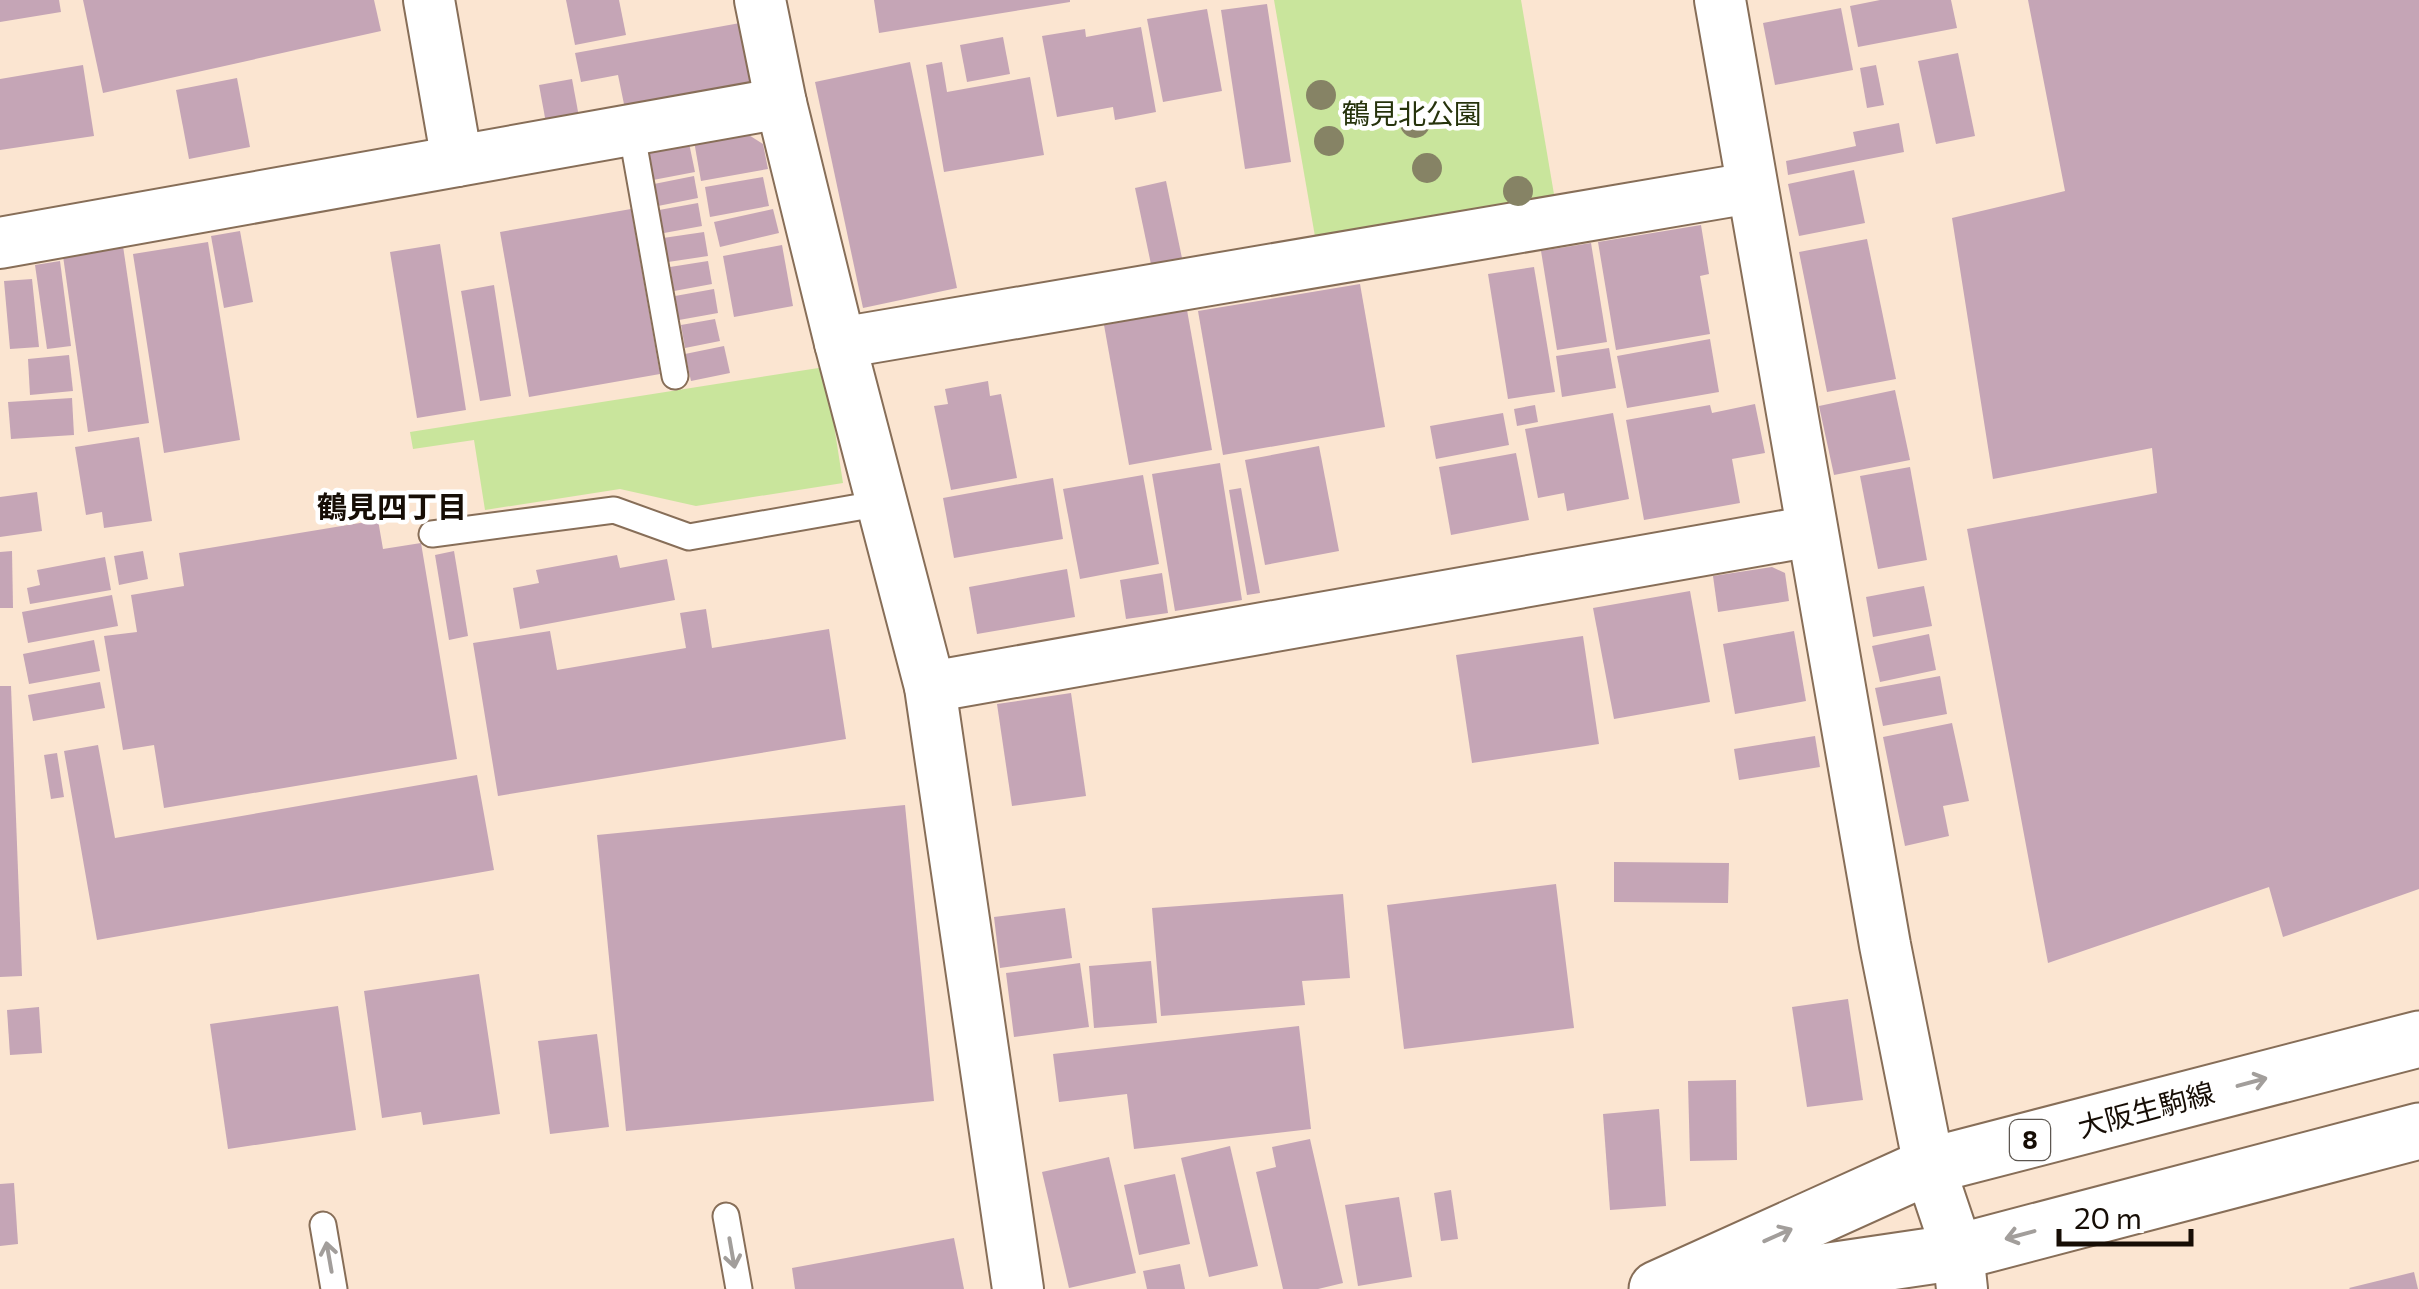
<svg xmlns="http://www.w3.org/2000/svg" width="2419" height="1289" viewBox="0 0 2419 1289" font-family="Commissioner,'Noto Sans JP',sans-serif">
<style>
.green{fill:#c9e59c}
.building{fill:#c5a5b6}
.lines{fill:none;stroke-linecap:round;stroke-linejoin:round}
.lane-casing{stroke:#876e58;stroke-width:29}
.street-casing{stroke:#876e58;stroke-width:54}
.primary-casing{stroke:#876e58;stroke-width:59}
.lane{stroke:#fff;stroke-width:25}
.street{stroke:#fff;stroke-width:50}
.primary{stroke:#fff;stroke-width:55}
.tree{fill:#868365}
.oneway{stroke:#a29e9b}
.labels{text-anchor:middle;stroke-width:9;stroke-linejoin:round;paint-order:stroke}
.shield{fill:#fff;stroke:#5c5650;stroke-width:2.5}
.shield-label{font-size:25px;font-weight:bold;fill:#160d05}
.park-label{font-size:28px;fill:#26330c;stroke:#fff}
.street-label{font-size:28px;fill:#160d05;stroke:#fff}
.neighbourhood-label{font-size:30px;font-weight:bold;fill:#160d05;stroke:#fff}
</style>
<rect width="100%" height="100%" fill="#fbe5d1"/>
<g class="green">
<path d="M1274,0h247l35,206 -239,42z"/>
<path d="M825,367l18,116 -147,23 -76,-17 -135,21 -11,-70 -61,9 -3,-17z"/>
</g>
<g class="building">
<path d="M0,0h59l2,12 -61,10z"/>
<path d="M83,0h291l7,31 -278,62z"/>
<path d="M566,0h53l7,35 -51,10z"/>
<path d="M874,0h196v2l-191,31z"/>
<path d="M1880,0h71l6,28 -99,19 -8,-41z"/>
<path d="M2028,0h391v889l-136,48 -14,-50 -221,76 -81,-434 190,-36 -5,-45 -159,31 -41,-261 113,-27z"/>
<path d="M1267,4l24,158 -46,7 -24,-159z"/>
<path d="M1841,8l12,62 -78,15 -12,-62z"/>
<path d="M1207,9l15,82 -59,11 -16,-83z"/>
<path d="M740,23l12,62 -127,24 -7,-34 -37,7 -6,-29z"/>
<path d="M1141,27l15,85 -41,8 -2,-13 -56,10 -15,-81 43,-7 1,8z"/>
<path d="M1003,37l7,37 -43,8 -7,-37z"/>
<path d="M1958,53l17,83 -39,8 -18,-83z"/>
<path d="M910,62l47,226 -94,20 -48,-226z"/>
<path d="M942,62l5,30 83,-15 14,78 -100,17 -18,-107z"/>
<path d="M83,65l11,71 -94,14v-71z"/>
<path d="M1876,65l8,40 -17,3 -7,-40z"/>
<path d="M237,78l13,69 -61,12 -13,-69z"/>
<path d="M572,79l7,38 -33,6 -7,-38z"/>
<path d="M1899,123l5,29 -116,23 -2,-14 70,-15 -3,-14z"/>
<path d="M744,132l19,12 5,25 -67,12 -7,-40z"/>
<path d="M689,143l6,29 -42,8 -5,-29z"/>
<path d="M1854,170l11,53 -66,13 -11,-52z"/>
<path d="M694,176l4,22 -40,8 -4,-22z"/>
<path d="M763,177l6,29 -59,11 -5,-30z"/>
<path d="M1166,181l17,82 -31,6 -17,-81z"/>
<path d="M698,203l4,23 -38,7 -5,-23z"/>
<path d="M631,209l29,165 -131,23 -29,-165z"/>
<path d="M773,209l6,24 -59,14 -6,-25z"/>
<path d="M1701,225l8,49 -9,2 10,58 -94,16 -18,-108z"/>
<path d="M240,231l13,71 -29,6 -13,-72z"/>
<path d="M704,232l4,24 -40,6 -5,-24z"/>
<path d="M1867,239l29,140 -69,13 -28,-140z"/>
<path d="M208,242l32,198 -76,13 -31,-199z"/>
<path d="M1591,243l16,99 -50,8 -16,-99z"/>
<path d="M440,244l26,166 -49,8 -27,-166z"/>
<path d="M782,245l11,61 -59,11 -11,-61z"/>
<path d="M123,246l26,177 -61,9 -25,-176z"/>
<path d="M60,261l11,85 -24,3 -12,-84z"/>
<path d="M708,261l4,23 -38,7 -4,-24z"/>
<path d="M1534,267l21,125 -47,7 -20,-125z"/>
<path d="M32,279l7,68 -29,2 -6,-68z"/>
<path d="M1360,284l25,143 -162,28 -25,-144z"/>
<path d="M494,285l17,111 -31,5 -19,-110z"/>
<path d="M714,289l4,24 -39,7 -4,-24z"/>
<path d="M1187,310l25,140 -83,15 -25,-140z"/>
<path d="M715,319l5,22 -35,7 -4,-23z"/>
<path d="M1710,339l9,53 -92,16 -10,-52z"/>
<path d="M724,346l6,27 -39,8 -6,-27z"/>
<path d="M1609,348l7,40 -54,9 -6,-41z"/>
<path d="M69,355l4,36 -43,4 -2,-36z"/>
<path d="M988,381l2,15 11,-2 16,84 -66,12 -17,-84 14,-2 -3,-15z"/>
<path d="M1895,390l15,70 -76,15 -15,-69z"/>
<path d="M72,398l2,37 -63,4 -3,-37z"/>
<path d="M1755,404l10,49 -33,6 8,44 -96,17 -18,-100 84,-15 2,8z"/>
<path d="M1535,405l3,17 -21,4 -3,-17z"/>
<path d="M1503,413l6,32 -73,14 -6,-33z"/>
<path d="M1613,413l16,86 -62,12 -3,-18 -26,5 -13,-69z"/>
<path d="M139,437l13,84 -48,7 -2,-16 -16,3 -11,-68z"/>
<path d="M1319,446l20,105 -74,14 -20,-105z"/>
<path d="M1516,453l13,67 -78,15 -12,-68z"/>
<path d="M1220,463l22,137 -67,11 -23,-137z"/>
<path d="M1910,467l17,93 -49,9 -18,-93z"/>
<path d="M1143,475l16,89 -79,15 -17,-90z"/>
<path d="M1053,478l10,61 -109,19 -11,-60z"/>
<path d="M1241,488l19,105 -13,2 -18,-105z"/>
<path d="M37,492l5,39 -42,6v-40z"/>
<path d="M378,520l5,29 38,-6 36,216 -293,49 -10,-63 -31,5 -19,-114 33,-4 -6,-37 53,-9 -5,-33z"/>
<path d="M12,551l1,57h-13v-56z"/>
<path d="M143,551l5,28 -29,6 -5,-29z"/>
<path d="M454,551l14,85 -19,4 -14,-85z"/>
<path d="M617,555l3,13 47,-9 8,41 -155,29 -7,-41 26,-5 -3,-13z"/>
<path d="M105,557l6,33 -81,14 -3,-16 13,-3 -3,-15z"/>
<path d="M1772,567l13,6 4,28 -71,11 -5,-36z"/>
<path d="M1067,569l8,48 -98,17 -8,-47z"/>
<path d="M1162,573l6,40 -42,6 -6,-39z"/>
<path d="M1924,586l8,40 -59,11 -7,-40z"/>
<path d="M1690,591l20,111 -96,17 -21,-111z"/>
<path d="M112,595l6,31 -90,17 -6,-31z"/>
<path d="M706,609l6,39 117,-19 17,110 -348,57 -25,-153 77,-12 7,39 129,-22 -6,-35z"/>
<path d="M1794,631l12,70 -71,13 -12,-70z"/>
<path d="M1929,634l7,36 -56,12 -8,-36z"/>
<path d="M1583,636l16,108 -127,19 -16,-108z"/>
<path d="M94,640l6,31 -71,13 -6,-30z"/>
<path d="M1940,676l7,38 -64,12 -8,-38z"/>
<path d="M100,682l5,26 -72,13 -5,-26z"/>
<path d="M0,686h11l11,290 -22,1z"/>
<path d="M1071,693l15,103 -74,10 -15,-102z"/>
<path d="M1952,723l17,78 -26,5 6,30 -44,10 -22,-109z"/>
<path d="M1815,736l5,31 -81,13 -5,-31z"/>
<path d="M98,745l17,93 362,-63 17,95 -397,70 -33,-189z"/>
<path d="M57,753l7,44 -13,2 -7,-44z"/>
<path d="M905,805l29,296 -308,30 -29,-296z"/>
<path d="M1614,862l115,1 -1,40 -114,-1z"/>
<path d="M1556,884l18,144 -170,21 -17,-144z"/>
<path d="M1343,894l7,84 -48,3 3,24 -144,11 -9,-108z"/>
<path d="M1065,908l7,50 -72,10 -6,-51z"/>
<path d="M1151,961l6,62 -63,5 -5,-62z"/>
<path d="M1080,963l9,64 -75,10 -8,-64z"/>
<path d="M479,974l21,140 -77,11 -2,-13 -39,6 -18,-127z"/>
<path d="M1848,999l15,101 -56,7 -15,-100z"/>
<path d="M338,1006l18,124 -128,19 -18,-125z"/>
<path d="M39,1007l3,46 -32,2 -3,-45z"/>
<path d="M1299,1026l12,103 -177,20 -7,-55 -68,8 -6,-48z"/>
<path d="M597,1034l12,93 -59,7 -12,-93z"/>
<path d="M1736,1080l1,80 -47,1 -2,-80z"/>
<path d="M1659,1109l7,97 -56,4 -7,-96z"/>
<path d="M1310,1139l33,144 -25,6h-35l-27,-117 20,-5 -4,-20z"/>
<path d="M1230,1146l28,120 -49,11 -28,-119z"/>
<path d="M1109,1157l27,116 -67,15 -27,-116z"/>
<path d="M1175,1174l15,70 -51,11 -15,-70z"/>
<path d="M14,1183l4,61 -18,2v-62z"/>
<path d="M1451,1190l7,49 -17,2 -7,-48z"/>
<path d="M1399,1197l13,80 -54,9 -13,-81z"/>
<path d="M954,1238l10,51h-169l-3,-21z"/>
<path d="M1180,1264l5,25h-38l-4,-18z"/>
<path d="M2414,1272l4,17h-68l-1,-1z"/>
</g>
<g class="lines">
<g class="lane-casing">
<g id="lane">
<path d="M631,129l44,247"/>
<path d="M432,534l182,-24 75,27 193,-34"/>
<path d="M726,1216l13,73"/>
<path d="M323,1225l11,64"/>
</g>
</g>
<g class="street-casing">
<g id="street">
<path d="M429,0l28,161"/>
<path d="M760,0l21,103 59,240 90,344 88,602"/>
<path d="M1720,0l165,945 44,221 29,86 4,37"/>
<path d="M0,243l781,-140"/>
<path d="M840,343l910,-155"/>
<path d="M930,687l882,-156"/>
</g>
</g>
<g class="primary-casing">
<g id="primary">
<path d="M1657,1289l272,-123 490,-127"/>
<path d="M1706,1289l252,-37 461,-121"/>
</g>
</g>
<use href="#lane" class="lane"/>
<use href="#street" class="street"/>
<use href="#primary" class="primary"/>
</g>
<g class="tree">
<circle cx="1321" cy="95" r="15"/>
<circle cx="1415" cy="123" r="15"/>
<circle cx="1329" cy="141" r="15"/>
<circle cx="1427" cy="168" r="15"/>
<circle cx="1518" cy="191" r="15"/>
</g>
<defs><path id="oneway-shaft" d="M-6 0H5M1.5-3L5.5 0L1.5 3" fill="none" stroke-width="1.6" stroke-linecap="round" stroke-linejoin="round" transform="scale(2.5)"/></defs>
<g class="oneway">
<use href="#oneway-shaft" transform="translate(2252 1082) rotate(-15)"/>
<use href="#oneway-shaft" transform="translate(1778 1235) rotate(-24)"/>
<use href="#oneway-shaft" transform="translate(2020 1235) rotate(165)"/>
<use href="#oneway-shaft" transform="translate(732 1253) rotate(80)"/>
<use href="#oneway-shaft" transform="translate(329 1257) rotate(-100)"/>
</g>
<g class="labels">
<rect class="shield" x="2010" y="1120" width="40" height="40" rx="8"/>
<g class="shield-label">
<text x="2030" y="1149">8</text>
</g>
<g class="park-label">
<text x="1412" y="124">鶴見北公園</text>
</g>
<g class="street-label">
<text transform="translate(2146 1110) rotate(-15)" y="10">大阪生駒線</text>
</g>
<g class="neighbourhood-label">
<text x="392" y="518">鶴見四丁目</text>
</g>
</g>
<path d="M2059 1229v15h132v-15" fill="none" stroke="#160d05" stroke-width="5"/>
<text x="2074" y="1229" font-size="30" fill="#160d05" stroke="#ffffff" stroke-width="8" paint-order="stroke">20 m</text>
</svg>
